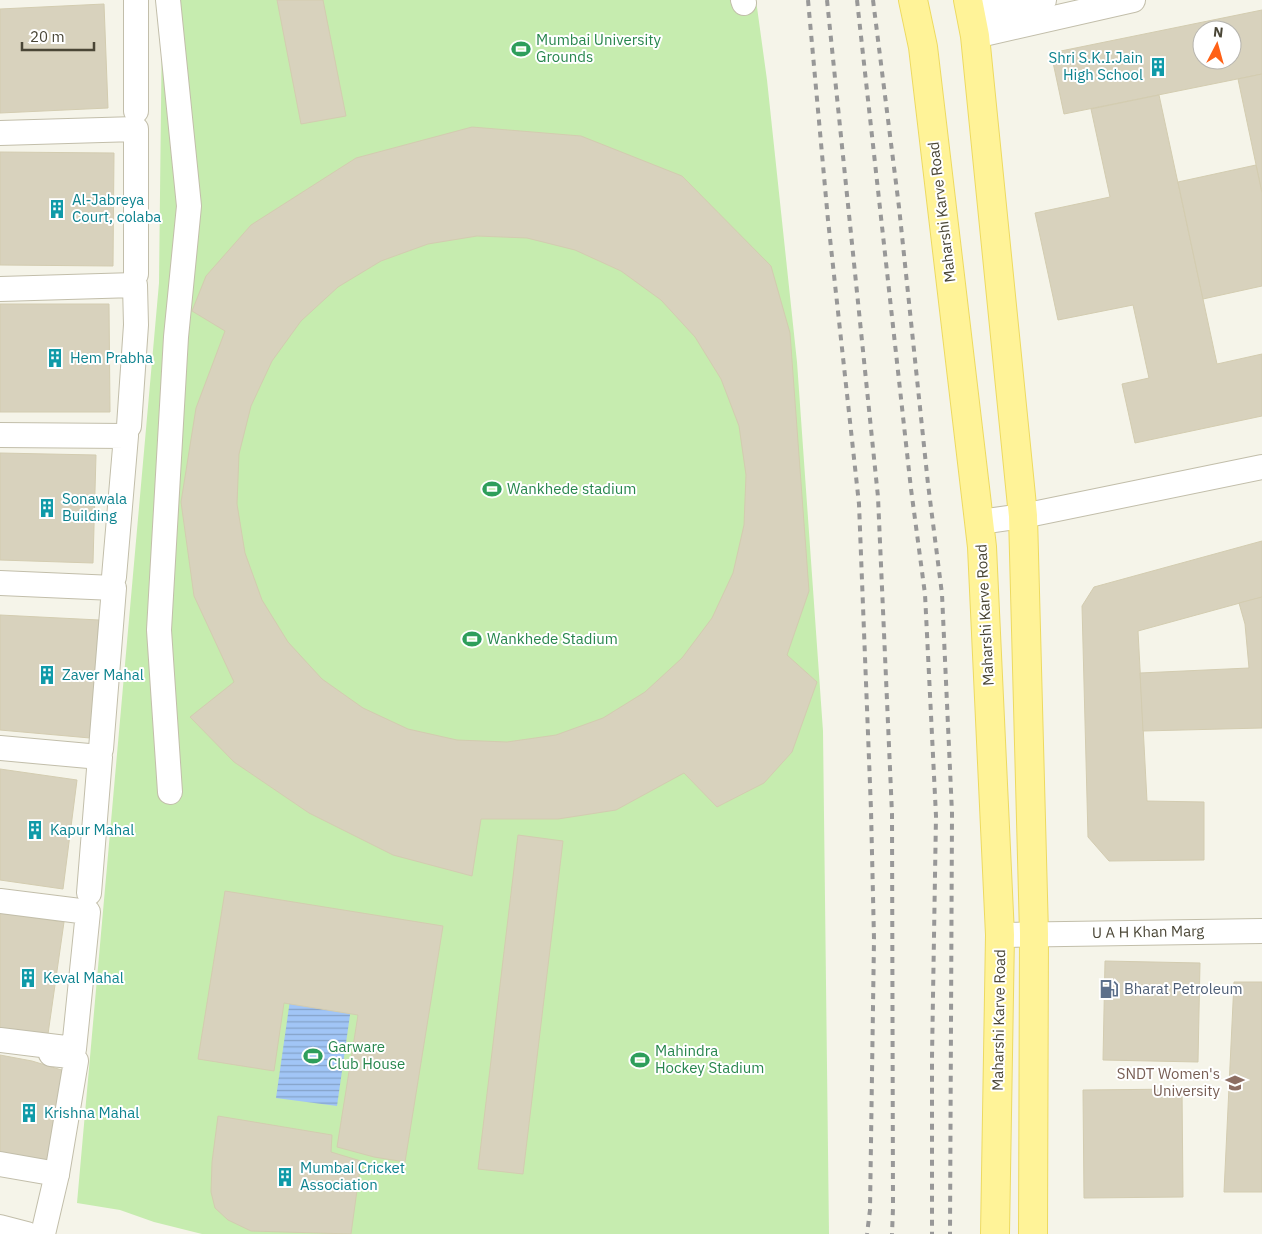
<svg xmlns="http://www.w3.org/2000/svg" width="1262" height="1234" viewBox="0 0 1262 1234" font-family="'IBM Plex Sans',sans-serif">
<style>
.park{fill:#c6ecaf}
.water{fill:url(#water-rules)}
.building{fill:#d8d2bd;stroke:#d3ccb0;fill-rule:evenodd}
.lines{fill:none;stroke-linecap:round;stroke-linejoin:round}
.minor-casing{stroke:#c2beaa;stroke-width:26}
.major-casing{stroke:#edda60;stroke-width:30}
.minor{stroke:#fff;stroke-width:24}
.major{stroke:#fff398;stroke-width:28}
.rail{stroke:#989898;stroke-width:4;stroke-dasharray:6 6;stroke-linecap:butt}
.labels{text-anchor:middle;stroke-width:4;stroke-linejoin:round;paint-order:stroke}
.leisure-label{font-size:15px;fill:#27864d;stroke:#fff;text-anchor:start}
.culture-label{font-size:15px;fill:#0d838f;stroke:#fff;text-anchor:start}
.street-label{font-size:15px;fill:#4a4636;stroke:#fff}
.service-label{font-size:15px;fill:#4e5e75;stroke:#fff;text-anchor:start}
.education-label{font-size:15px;fill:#785e54;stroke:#fff;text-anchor:end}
</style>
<defs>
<pattern id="water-rules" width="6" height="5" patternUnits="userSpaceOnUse" patternTransform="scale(1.25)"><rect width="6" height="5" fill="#a1c5f6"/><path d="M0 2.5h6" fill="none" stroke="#85a2c8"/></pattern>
</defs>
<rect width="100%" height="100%" fill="#f5f4e9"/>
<path class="park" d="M159,0h597l11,80 30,282 26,369 6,503h-627l-48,-12 -34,-12 -43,-7 82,-920 3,-265z"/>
<path class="water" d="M292,986l61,8 -16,112 -61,-8z"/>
<g class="building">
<path d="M277,0h46l23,116 -45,8z"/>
<path d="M104,4l4,104 -108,5v-104z"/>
<path d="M1262,10v64l-198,40 -13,-61zM1202,30h30v30h-30z"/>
<path d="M1262,74v119l-24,-114z"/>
<path d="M1159,95l58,269 45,-10v62l-127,27 -13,-59 27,-6 -16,-73 -75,15 -23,-107 75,-16 -19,-88z"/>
<path d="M472,127l109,9 101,40 89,90 19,67 19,258 -22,64 30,27 -25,70 -28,31 -47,24 -33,-34 -68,37 -58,9h-77l-9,57 -79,-21 -84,-42 -75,-51 -44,-45 44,-35 -40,-86 -13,-94 15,-94 29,-77 -33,-20 14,-35 45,-51 105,-67zM477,236l50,2 48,12 46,21 40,29 34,37 26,42 18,47 7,49 -2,50 -11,48 -21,45 -30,40 -37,34 -42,26 -47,17 -49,7 -50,-2 -49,-11 -45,-21 -41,-29 -34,-37 -26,-42 -17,-47 -8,-49 2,-50 12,-48 21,-45 29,-40 37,-34 43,-26 47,-17z"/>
<path d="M0,152l114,1 -1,113 -113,-1z"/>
<path d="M1256,165l6,28v93l-59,13 -25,-117z"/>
<path d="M0,304h109l1,108h-110z"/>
<path d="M0,453l96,2 -3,108 -93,-3z"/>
<path d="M1262,541v56l-124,34 9,170 57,1v58l-95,1 -21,-24 -6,-231 12,-19z"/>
<path d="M1262,597v131l-119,3 -3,-58 109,-5 -4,-44 -6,-21z"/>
<path d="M0,615l99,5 -9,118 -90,-8z"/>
<path d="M0,769l77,11 -14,109 -63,-9z"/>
<path d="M518,835l45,6 -40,333 -45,-5z"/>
<path d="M225,891l218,35 -38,236 -31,-5 -37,-10 21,-132 -74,-12 -10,68 -76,-12z"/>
<path d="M0,913l64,9 -17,119 -47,-7z"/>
<path d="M1105,961l95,2 -2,99 -95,-2z"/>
<path d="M1234,982h28v210h-38z"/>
<path d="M0,1055l32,6 33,10 -17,98 -48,-13z"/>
<path d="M1182,1089l1,108 -99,1 -1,-108z"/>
<path d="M218,1116l114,19 -1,17 30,9 -10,73 -100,-3 -23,-11 -13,-12 -4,-16 1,-30z"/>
</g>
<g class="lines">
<g class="minor-casing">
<g id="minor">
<path d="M136,0v111"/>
<path d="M168,0l21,206 -13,131 -17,293 11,162"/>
<path d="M743,0l1,3"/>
<path d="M970,14l74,-14"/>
<path d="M975,36l158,-36"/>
<path d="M0,133l136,-4v145"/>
<path d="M0,289l135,-4 1,40 -7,101"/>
<path d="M0,435l126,1 -12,141"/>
<path d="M980,522l43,-6 239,-49"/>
<path d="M0,583l114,5 -13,161"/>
<path d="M0,748l100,9 -11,136"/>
<path d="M0,901l88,11 -14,137 -74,-9"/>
<path d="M1000,935l262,-4"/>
<path d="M0,1164l57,10"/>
<path d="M0,1227l27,7"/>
<path d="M43,1234l14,-60 19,-113 -5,-5 -20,-2"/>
</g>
</g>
<g class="major-casing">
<g id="major">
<path d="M913,0l10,47 59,500 18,388 -5,299"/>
<path d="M968,0l7,36 48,480 11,418 -1,300"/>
</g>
</g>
<use href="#minor" class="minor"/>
<use href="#major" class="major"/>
<g class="rail">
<path d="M808,0l20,220 31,284 12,306 3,129 -4,271 -3,24"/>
<path d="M827,0l51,497 14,317 1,394 -1,26"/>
<path d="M857,0l54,489 14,105 11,222 -4,241v177"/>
<path d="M873,0l26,207 29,277 14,110 10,219 -2,421"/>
</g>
</g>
<defs>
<g id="stadium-bare" transform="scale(1.5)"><path d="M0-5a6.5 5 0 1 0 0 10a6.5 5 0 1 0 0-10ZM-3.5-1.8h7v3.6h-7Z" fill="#2e9e5b" stroke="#fff" stroke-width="2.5" paint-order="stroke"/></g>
<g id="building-bare" transform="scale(1.5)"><path d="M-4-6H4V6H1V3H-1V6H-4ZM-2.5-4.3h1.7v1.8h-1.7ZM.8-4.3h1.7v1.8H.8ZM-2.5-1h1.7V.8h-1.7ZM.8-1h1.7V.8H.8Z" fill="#0f9aa8" stroke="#fff" stroke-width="2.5" paint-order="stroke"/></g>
<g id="fuel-bare" transform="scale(1.5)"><path d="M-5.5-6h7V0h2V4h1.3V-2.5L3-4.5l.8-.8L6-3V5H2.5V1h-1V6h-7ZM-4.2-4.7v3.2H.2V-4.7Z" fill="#5c6f8a" stroke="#fff" stroke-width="2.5" paint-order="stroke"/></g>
<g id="university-bare" transform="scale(1.5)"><path d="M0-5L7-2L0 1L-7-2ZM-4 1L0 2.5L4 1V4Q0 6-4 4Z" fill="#8d6e63" stroke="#fff" stroke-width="2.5" paint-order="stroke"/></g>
</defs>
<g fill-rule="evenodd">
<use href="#stadium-bare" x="521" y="49"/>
<use href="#building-bare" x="1158" y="67"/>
<use href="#building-bare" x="57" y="209"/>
<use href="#building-bare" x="55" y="358"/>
<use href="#stadium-bare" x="492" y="489"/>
<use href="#building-bare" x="47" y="508"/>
<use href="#stadium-bare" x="472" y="639"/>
<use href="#building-bare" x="47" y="675"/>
<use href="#building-bare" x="35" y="830"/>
<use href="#building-bare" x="28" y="978"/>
<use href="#fuel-bare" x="1109" y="989"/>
<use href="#stadium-bare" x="313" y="1056"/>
<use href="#stadium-bare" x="640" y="1060"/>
<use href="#university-bare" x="1235" y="1083"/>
<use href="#building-bare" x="29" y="1113"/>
<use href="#building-bare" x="285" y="1177"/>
</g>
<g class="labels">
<g class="leisure-label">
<text x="536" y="45">Mumbai University<tspan x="536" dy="17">Grounds</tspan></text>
<text x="507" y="494">Wankhede stadium</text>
<text x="487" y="644">Wankhede Stadium</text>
<text x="328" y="1052">Garware<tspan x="328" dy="17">Club House</tspan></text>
<text x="655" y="1056">Mahindra<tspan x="655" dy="17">Hockey Stadium</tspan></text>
</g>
<g class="culture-label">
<text x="1143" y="63" text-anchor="end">Shri S.K.I.Jain<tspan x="1143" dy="17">High School</tspan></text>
<text x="72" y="205">Al-Jabreya<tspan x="72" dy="17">Court, colaba</tspan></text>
<text x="70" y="363">Hem Prabha</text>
<text x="62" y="504">Sonawala<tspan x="62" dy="17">Building</tspan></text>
<text x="62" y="680">Zaver Mahal</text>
<text x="50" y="835">Kapur Mahal</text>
<text x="43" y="983">Keval Mahal</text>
<text x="44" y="1118">Krishna Mahal</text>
<text x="300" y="1173">Mumbai Cricket<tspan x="300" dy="17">Association</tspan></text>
</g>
<g class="street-label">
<text transform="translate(942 212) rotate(-97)" y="5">Maharshi Karve Road</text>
<text transform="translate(985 615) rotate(-93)" y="5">Maharshi Karve Road</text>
<text transform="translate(1148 932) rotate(-1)" y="5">U A H Khan Marg</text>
<text transform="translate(999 1020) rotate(-89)" y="5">Maharshi Karve Road</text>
</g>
<g class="service-label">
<text x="1124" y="994">Bharat Petroleum</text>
</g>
<g class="education-label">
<text x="1220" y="1079">SNDT Women's<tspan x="1220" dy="17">University</tspan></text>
</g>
</g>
<g transform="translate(1217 45) rotate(6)"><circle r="24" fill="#ffffff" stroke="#b7b5af"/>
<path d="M0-4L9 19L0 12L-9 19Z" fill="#ff6116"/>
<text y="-8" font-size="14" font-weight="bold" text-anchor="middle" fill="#4a4636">N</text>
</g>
<path d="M22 42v8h72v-8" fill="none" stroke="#4a4636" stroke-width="2.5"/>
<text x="30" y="42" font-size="15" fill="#4a4636" stroke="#ffffff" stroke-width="4" paint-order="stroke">20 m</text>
</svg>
